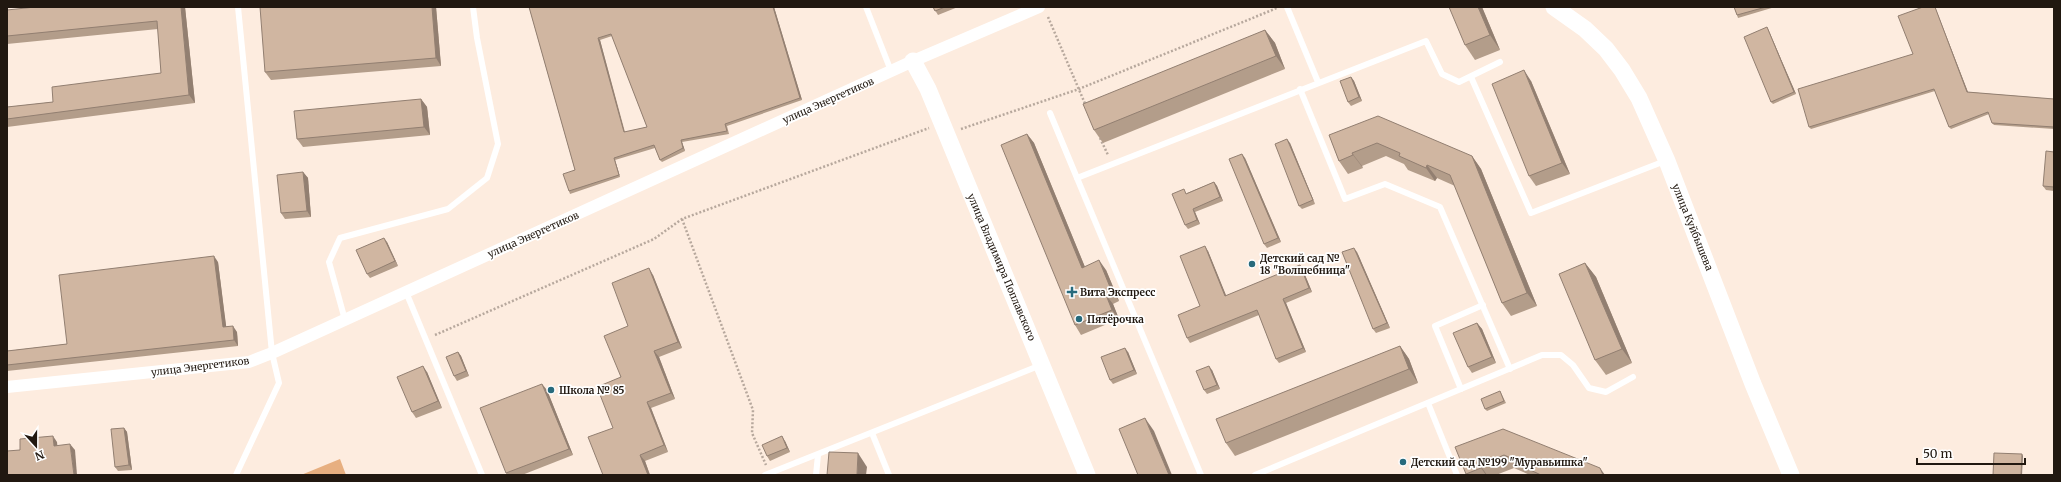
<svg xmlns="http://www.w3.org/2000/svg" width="2061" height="482" viewBox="0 0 2061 482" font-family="Merriweather,serif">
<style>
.green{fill:#e7af80}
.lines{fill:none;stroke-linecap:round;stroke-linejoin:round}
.path{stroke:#b7a89d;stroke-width:2.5;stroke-dasharray:2 2;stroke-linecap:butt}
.lane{stroke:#fff;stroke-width:6}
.street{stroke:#fff;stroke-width:12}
.secondary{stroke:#fff;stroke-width:17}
.wall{fill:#b39d8a;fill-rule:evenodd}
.shaded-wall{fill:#927f71}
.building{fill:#d0b6a1;stroke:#927f71;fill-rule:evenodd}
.poi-dot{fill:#276a7c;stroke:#fff;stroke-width:1.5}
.labels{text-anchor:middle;stroke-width:3.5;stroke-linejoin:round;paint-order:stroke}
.street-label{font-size:10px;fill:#211810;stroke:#fff}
.poi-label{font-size:10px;font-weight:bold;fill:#211810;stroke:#fff;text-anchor:start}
</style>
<rect width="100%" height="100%" fill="#fdecdf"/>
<path class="green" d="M340,459l6,16h-45z"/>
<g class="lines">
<g class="path">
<path d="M1048,17l38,89"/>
<path d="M961,129l118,-40 198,-81"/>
<path d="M1100,138l8,17"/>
<path d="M682,219l71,191 -1,23 14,32"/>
<path d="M435,335l219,-96 28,-20 247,-91"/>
</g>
<g class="lane">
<path d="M866,7l25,64"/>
<path d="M1287,7l31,75"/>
<path d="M1471,77l60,136 134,-52"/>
<path d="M1300,89l45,110 40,-15 55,23 70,162"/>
<path d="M1050,113l27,65 349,-137 16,33 17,8 41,-20"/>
<path d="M1077,178l124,297"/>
<path d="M406,292l76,183"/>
<path d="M345,320l-16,-58 11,-24 108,-29 39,-31 11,-34 -21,-106 -4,-31"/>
<path d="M1461,389l-26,-63 48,-21"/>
<path d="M1428,403l29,72"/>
<path d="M872,433l17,42"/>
<path d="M236,475l43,-92 -7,-30 -34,-346"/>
<path d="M765,475l276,-110"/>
<path d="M816,475l2,-20"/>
<path d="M1255,475l287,-120h19l12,10 16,23 17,4 27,-15"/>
</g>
<path class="street" d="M7,387l242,-25 23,-9 641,-292 126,-54"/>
<g class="secondary">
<path d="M1554,7l31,22 21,20 16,21 17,28 28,63 86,223 38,91"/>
<path d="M913,61l15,28 159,386"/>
</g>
</g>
<g class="wall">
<path d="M185,7l10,96 -188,24v-20l46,-5 108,-29 -3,-44 -151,15v-34z"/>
<path d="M436,7l5,59 -170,14 -6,-8z"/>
<path d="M529,7h245l28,93 -75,26 2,8 -47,8 3,9 -23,11 -2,-2 -5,-12 -40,12 5,17 -50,17 -1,-3 6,-21zM612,36l35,91 -22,5 -25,-92z"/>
<path d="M933,7h25l-20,8z"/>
<path d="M1482,7l18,43 -25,10 -10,-15z"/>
<path d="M1734,7h41l-37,11 -1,-3z"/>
<path d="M1923,7h12l33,85 86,7v30l-60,-4 -2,-2 -3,-9 -38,15 -2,-2 -14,-36 -124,38 -2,-2 104,-73z"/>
<path d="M1767,27l1,2 28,65 -23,10 -2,-2z"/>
<path d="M1265,30l10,13 10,26 -182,74 -9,-13z"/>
<path d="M1351,77l3,4 8,20 -11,5 -3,-4z"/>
<path d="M1531,81l39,93 -34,12 -7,-10z"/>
<path d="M421,99l6,8 3,28 -127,12 -6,-8z"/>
<path d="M1027,134l7,9 51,124 21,3 13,31 -6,3 6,15 -38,16 -6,-10z"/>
<path d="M1329,135l143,21 9,13 56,137 -26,10 -9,-13 -47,-117 -18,-8 -2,3 -27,-11 -4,-6 -18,-8 -24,10 1,2 -15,6 -9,-13z"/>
<path d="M1290,143l25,61 -13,5 -3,-3z"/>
<path d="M2054,152v39l-8,-1 -3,-4z"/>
<path d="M1245,158l36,84 -14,6 -3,-4z"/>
<path d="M303,172l5,6 3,39 -26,2 -4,-6z"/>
<path d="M1214,182l3,4 6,15 -28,11 5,12 -12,5 -3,-4 2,-32z"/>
<path d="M387,242l11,24 -28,12 -3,-4z"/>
<path d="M1208,251l18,45 77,-26 9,22 -26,11 20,49 -27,11 -3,-4 -17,-44 -69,28 -3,-5 13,-32z"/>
<path d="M1357,252l33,76 -14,5 -3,-4z"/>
<path d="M218,262l8,65 11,5 1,14 -231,25v-20l60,-7z"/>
<path d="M1585,263l11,14 36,86 -26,12 -11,-15z"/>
<path d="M653,275l29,73 -23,9 16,42 -24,9 17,44 -23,9 5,14h-47l10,-47 15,-102z"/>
<path d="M1477,323l5,6 14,34 -24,10 -4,-6z"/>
<path d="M1400,346l9,13 9,24 -183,73 -9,-13z"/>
<path d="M458,352l3,4 8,20 -12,5 -3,-5z"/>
<path d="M1128,352l9,22 -24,10 -3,-4z"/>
<path d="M1212,370l8,19 -13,5 -3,-4z"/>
<path d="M427,372l15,36 -26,10 -4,-6z"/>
<path d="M547,390l26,65 -51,20h-15l-1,-2z"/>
<path d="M1500,391l6,12 -19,8 -2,-2z"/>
<path d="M124,428l3,4 5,38 -14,1 -3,-4z"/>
<path d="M1503,429l102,46h-75l-16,-7 -18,7h-30v-1z"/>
<path d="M785,441l5,11 -20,9 -3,-5z"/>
</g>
<g class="shaded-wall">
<path d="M181,7h4l10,96 -6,-8z"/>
<path d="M432,7h4l5,59 -5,-8z"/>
<path d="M773,7h1l28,93 -2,-2z"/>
<path d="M1478,7h4l18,43 -10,-15z"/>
<path d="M1935,7l34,88 -2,-3z"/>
<path d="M1767,27l1,2 28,65 -2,-2z"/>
<path d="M1265,30l10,13 10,26 -9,-13z"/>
<path d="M598,38l2,2 25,94 -1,-2z"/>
<path d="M1524,70l7,11 39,93 -8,-11z"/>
<path d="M1351,77l3,4 8,20 -3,-4z"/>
<path d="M421,99l6,8 3,28 -6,-8z"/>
<path d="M1027,134l7,9 55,134 -7,-9z"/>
<path d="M1287,139l3,4 25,61 -2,-4z"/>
<path d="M681,140l1,2 3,9 -2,-3z"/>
<path d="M1352,153l10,13 1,2 -10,-13z"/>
<path d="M1242,154l3,4 36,84 -3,-4z"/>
<path d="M1472,156l9,13 56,137 -10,-13z"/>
<path d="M614,158l1,2 5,17 -1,-2z"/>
<path d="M1427,165l10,13 -2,3 -9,-13z"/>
<path d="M303,172l5,6 3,39 -4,-6z"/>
<path d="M1214,182l3,4 6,15 -3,-4z"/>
<path d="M1193,209l2,3 5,12 -3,-4z"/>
<path d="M384,238l3,4 11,24 -3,-5z"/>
<path d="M1205,246l3,5 20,49 -3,-4z"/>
<path d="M1354,248l3,4 33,76 -3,-5z"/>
<path d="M214,256l4,6 9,71 -4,-6z"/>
<path d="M1099,260l7,10 13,31 -7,-9z"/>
<path d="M1585,263l11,14 36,86 -10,-14z"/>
<path d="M1300,265l3,5 9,22 -3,-4z"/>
<path d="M649,268l4,7 29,73 -4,-6z"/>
<path d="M1106,295l7,9 6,15 -7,-9z"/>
<path d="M1283,299l3,4 20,49 -3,-4z"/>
<path d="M1477,323l5,6 14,34 -4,-6z"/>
<path d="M233,326l4,6 1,14 -4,-6z"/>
<path d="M1400,346l9,13 9,24 -9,-14z"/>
<path d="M1125,348l3,4 9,22 -3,-4z"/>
<path d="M654,351l5,6 16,42 -4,-6z"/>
<path d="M458,352l3,4 8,20 -3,-5z"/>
<path d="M423,366l4,6 15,36 -4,-7z"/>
<path d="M1209,366l3,4 8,19 -3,-4z"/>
<path d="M542,384l5,6 26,65 -4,-6z"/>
<path d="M647,402l4,6 17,44 -4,-7z"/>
<path d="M1145,418l9,13 18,44h-3z"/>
<path d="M124,428l3,4 5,38 -3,-5z"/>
<path d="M53,436l4,6 1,10 -4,-6z"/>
<path d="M782,436l3,5 5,11 -3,-4z"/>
<path d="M70,444l5,6 2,25h-3z"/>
<path d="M858,453l9,14 -1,8h-9z"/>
<path d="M2022,454l1,2 -1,19h-1z"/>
<path d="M640,455l5,6 5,14h-2z"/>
<path d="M1480,465l7,10h-1l-5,-7z"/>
<path d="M1600,468l5,7h-2z"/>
</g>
<g class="building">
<path d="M35,7h146l8,88 -182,24v-12l46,-5 -1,-15 109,-14 -4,-52 -150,15v-26z"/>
<path d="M260,7h172l4,51 -171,14z"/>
<path d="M529,7h244l27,91 -75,26 2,7 -46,9 2,8 -23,12 -6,-15 -40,13 5,17 -50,16 -6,-17 12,-4zM611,34l36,93 -23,5 -26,-94z"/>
<path d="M933,7h12l-10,4z"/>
<path d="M1449,7h29l12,28 -25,10z"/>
<path d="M1734,7h32l-29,8z"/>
<path d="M1923,7h12l32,85 87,7v28l-62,-4 -4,-11 -39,15 -15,-38 -125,38 -11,-38 115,-35 -15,-38z"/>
<path d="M1767,27l27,65 -23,10 -27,-65z"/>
<path d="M1265,30l11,26 -182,74 -11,-26z"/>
<path d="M1524,70l38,93 -33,13 -37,-92z"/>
<path d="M1351,77l8,20 -11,5 -8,-21z"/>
<path d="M421,99l3,28 -127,12 -3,-28z"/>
<path d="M1378,116l94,40 55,137 -25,10 -52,-128 -23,-10 -1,3 -27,-12 1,-3 -23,-10 -25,10 1,2 -14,6 -10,-26z"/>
<path d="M1027,134l55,134 17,-8 13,32 -6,3 6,15 -37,15 -74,-180z"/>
<path d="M1287,139l26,61 -14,6 -24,-62z"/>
<path d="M2046,151l8,1v35l-11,-1z"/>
<path d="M1242,154l36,84 -14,6 -35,-85z"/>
<path d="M303,172l4,39 -26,2 -4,-38z"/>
<path d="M1214,182l6,15 -27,12 4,11 -12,5 -13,-31 12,-5 2,5z"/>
<path d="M384,238l11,23 -28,13 -11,-24z"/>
<path d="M1205,246l20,50 75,-31 9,23 -26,11 20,49 -27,11 -19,-49 -70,28 -9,-23 22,-9 -20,-50z"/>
<path d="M1354,248l33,75 -14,6 -31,-77z"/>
<path d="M214,256l9,71 10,-1 1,14 -227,25v-14l60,-7 -8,-69z"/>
<path d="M1585,263l37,86 -27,11 -36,-86z"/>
<path d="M649,268l29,74 -24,9 17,42 -24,9 17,43 -24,10 8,20h-45l-15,-38 25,-9 -16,-41 24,-10 -17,-41 24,-10 -16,-43z"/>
<path d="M1477,323l15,34 -24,10 -15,-34z"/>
<path d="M1400,346l9,23 -183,74 -10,-24z"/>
<path d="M1125,348l9,22 -24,10 -9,-23z"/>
<path d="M458,352l8,19 -12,5 -8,-19z"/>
<path d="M423,366l15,35 -26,11 -15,-35z"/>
<path d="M1209,366l8,19 -13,5 -8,-19z"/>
<path d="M542,384l27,65 -63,24 -26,-65z"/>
<path d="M1500,391l4,10 -19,8 -4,-10z"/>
<path d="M1145,418l24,57h-31l-19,-46z"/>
<path d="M124,428l5,37 -14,2 -4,-38z"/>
<path d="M1503,429l97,39 3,7h-62l-15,-7 1,-3 -23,-10 -24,10 1,3 -15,6 -11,-27z"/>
<path d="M53,436l1,10 16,-2 4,31h-67v-24l13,-1v-11z"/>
<path d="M782,436l5,12 -20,8 -5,-11z"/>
<path d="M829,452l29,1 -1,22h-30z"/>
<path d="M1994,453l28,1 -1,21h-28z"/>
</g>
<g class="poi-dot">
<circle cx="1252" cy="264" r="4"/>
<path d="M1070 286h4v4h4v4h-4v4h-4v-4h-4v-4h4z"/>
<circle cx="1079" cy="319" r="4"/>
<circle cx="551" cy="390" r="4"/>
<circle cx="1403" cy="462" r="4"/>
</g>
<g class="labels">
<g class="street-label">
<text transform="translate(828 100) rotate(-24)" y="4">улица Энергетиков</text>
<text transform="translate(1693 227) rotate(68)" y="4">улица Куйбышева</text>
<text transform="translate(533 234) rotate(-24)" y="4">улица Энергетиков</text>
<text transform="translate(1002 267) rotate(67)" y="4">улица Владимира Поплавского</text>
<text transform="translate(200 366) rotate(-7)" y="4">улица Энергетиков</text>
</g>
<g class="poi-label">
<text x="1260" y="262">Детский сад №<tspan x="1260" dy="12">18 "Волшебница"</tspan></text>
<text x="1080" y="296">Вита Экспресс</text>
<text x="1087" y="323">Пятёрочка</text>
<text x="559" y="394">Школа № 85</text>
<text x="1411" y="466">Детский сад №199 "Муравьишка"</text>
</g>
</g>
<rect width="2061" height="482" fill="none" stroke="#211810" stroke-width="16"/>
<g transform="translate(36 446) rotate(159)" stroke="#ffffff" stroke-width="3" paint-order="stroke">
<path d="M0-3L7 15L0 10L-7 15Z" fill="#211810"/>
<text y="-6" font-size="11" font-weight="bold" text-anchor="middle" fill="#211810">N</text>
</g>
<path d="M1917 458v6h108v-6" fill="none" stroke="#211810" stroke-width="2"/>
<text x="1923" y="458" font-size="12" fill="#211810" stroke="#ffffff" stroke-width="3" paint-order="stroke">50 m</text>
</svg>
